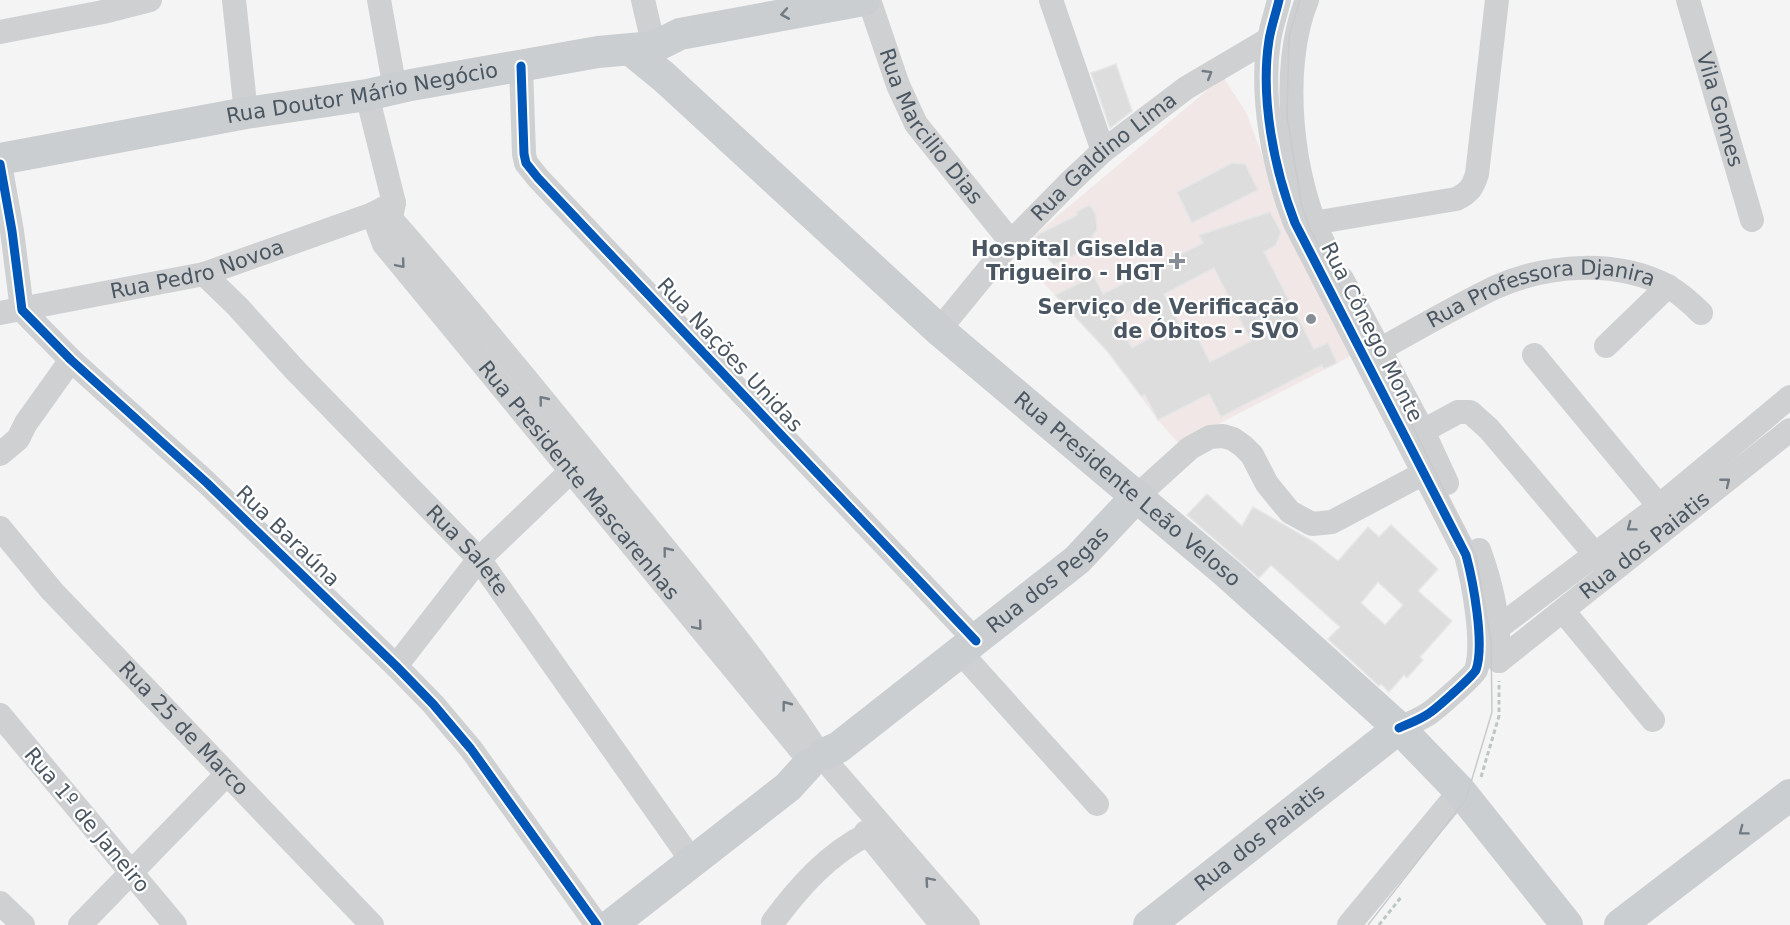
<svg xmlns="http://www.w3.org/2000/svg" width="1790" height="925" viewBox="0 0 1790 925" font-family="'DejaVu Sans',sans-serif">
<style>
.medical{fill:#f1e7e6}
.building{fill:#ddddde;stroke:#e5e6e7;stroke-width:1.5;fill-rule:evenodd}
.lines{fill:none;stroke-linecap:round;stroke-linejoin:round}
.path{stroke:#bcc7c4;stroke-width:3;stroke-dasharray:4.5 3;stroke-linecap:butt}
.minor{stroke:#ced0d2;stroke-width:24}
.major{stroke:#caced1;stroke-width:32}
.tram{stroke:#c9cacc;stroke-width:1.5}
.cycleway-casing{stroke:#fff;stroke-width:13}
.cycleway{stroke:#0057b8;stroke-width:9}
.oneway{stroke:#707a83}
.oneway2{stroke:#727b83}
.poi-dot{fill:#868d94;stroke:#fff;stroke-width:2}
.labels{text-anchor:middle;stroke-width:4.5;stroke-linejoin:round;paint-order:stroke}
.street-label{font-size:21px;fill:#4a5661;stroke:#fff}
.poi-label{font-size:21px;font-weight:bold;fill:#4a5661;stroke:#fff;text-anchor:end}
</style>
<rect width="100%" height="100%" fill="#f4f4f4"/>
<path class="medical" d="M1223,77l23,35 31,83 74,161 -172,88 -21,-24 -50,-67 -69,-75 15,-13 -24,-26z"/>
<g class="building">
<path d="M1116,64l16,47 -22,17 -19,-55z"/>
<path d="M1232,163l13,1 13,26 -66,33 -15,-31z"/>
<path d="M1090,205l6,10 1,15 -8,10 4,6 -39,19 -22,-24 7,-7 38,-19 -1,-3z"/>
<path d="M1270,212l11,20 -5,13 -12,7 50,97 14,-6 9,20 -13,6 -2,-4 -101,52 -12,-23 -51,26 -13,-25 -4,1 -33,-44 -53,-57 39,-19 9,18 100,-51 -4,-8zM1214,268l37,73 -41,21 -20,-40 -9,4 -17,-32zM1148,302l16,28 -32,18 -16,-30z"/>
<path d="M1207,494l35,32 11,-19 61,35 24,19 30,-34 11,10 12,-12 47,44 -20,22 34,30 -32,36 3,3 -16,18 -3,-3 -15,17 -8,-8 -2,2 -51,-47 12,-12 -69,-62 -12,13 -72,-63zM1378,582l25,23 -18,20 -24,-22z"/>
</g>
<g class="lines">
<g class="path">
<path d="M1481,777l18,-61v-35"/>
<path d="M1379,925l23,-29"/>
</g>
<g class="minor">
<path d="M234,0l12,113"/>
<path d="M379,0l16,89"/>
<path d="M643,0l11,47"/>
<path id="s1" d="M869,0l29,85 18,39 95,118"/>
<path d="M1051,0l52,151"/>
<path d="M1279,0c-3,13 -8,27 -10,40 -9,58 5,129 26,183l171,332c7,26 19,89 10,115 -3,6 -40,39 -48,44 -9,6 -20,10 -29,14"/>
<path d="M1307,0c-28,68 -16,181 18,246"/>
<path id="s2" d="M1688,0l64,220"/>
<path d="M0,32l103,-20 47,-12"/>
<path d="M521,66l3,88 2,9 12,15 438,463"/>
<path d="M367,95l27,108 -3,14"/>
<path d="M0,164l12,67 10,79 49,50 136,123 189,183 37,38 38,45 126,176"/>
<path id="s3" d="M394,203l-21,11 11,30 425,516"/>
<path d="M391,219c76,86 148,176 221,265 69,84 140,168 200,259"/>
<path d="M1313,223l143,-24c13,-6 17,-12 21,-25l20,-174"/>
<path id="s4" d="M204,274l33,32 58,64 184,189 213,302"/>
<path d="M1342,279l81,152 24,52"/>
<path id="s5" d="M0,313l204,-39 169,-60 15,4"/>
<path id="s6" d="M939,330l72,-88 60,-61 32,-30 83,-63 83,-49"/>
<path d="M1606,346l62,-60"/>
<path id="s7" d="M1379,350c38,-21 77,-44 117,-63 52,-23 122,-28 173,0 12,7 22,16 32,26"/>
<path d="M1534,355l125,151"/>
<path d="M1423,431l35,-19h12l19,17 115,136"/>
<path d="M0,454l18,-15 8,-16 45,-63"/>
<path d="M1137,496l53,-48 20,-11 13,-1 10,3 10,7 9,9 15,29 23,28 22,12 20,-2 92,-49"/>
<path id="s8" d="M0,528l52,63 320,334"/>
<path d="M1479,550c14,38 20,70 20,111"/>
<path d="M1564,612l89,108"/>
<path d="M1499,627l160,-121 131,-109"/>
<path d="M961,653l136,151"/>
<path id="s9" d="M1499,661l291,-231"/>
<path d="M396,666l83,-107 91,-87"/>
<path d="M0,715l175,210"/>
<path d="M830,766l138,159"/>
<path d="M866,832l76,93"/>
<path d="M0,903l23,22"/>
<path d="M773,922c26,-35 55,-68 95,-88"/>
<path d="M80,925l146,-150"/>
<path d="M1349,925l111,-134"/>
</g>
<g class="major">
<path id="s10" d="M631,50l33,27 275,253 288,243 172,155 61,63 107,134"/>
<path id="s11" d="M0,159l246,-46 121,-18 44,-10 187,-33 56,-5 26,-13 184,-34"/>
<path id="s12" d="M824,754l15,-7 238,-187 60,-64"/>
<path d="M611,925l177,-138 20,-22"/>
<path id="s13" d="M1149,925l250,-197"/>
<path d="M1620,925l170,-130"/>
</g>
<path class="tram" d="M1300,0l-11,36 -2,81 15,90 9,24 83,157 82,168 15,85 1,71 -26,87 -98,126"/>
<g class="cycleway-casing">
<g id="cycleway">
<path d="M1279,0c-3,13 -8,27 -10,40 -9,58 5,129 26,183l171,332c7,26 19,89 10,115 -3,6 -40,39 -48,44 -9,6 -20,10 -29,14"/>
<path d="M521,66l3,88 2,9 12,15 438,463"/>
<path d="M0,164l12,67 10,79 49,50 136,123 189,183 37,38 38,45 126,176"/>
</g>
</g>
<use href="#cycleway" class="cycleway"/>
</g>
<defs><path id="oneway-chevron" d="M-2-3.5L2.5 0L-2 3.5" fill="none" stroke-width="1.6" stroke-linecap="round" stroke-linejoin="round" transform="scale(1.5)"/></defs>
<g class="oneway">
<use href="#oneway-chevron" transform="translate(785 14) rotate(170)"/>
<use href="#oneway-chevron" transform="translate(1743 831) rotate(143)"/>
</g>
<g class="oneway2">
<use href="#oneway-chevron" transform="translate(1208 74) rotate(-31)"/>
<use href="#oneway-chevron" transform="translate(401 264) rotate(50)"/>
<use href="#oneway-chevron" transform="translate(543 400) rotate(-129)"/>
<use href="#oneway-chevron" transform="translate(1726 482) rotate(-39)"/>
<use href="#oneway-chevron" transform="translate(1631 527) rotate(143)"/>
<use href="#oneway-chevron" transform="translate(667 551) rotate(-129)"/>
<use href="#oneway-chevron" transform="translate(698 626) rotate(50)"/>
<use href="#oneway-chevron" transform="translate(786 705) rotate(-127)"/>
<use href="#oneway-chevron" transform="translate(929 881) rotate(-131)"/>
</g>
<g class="poi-dot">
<path d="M1174 252h6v6h6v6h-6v6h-6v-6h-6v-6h6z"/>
<circle cx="1311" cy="319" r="6"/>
</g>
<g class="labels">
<g class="street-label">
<text dy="7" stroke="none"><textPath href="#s11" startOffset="368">Rua Doutor Mário Negócio</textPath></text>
<text dy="7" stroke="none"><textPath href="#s2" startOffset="114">Vila Gomes</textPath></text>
<text dy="7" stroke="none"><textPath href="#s1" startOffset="142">Rua Marcilio Dias</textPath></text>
<text dy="7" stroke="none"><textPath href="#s6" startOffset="240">Rua Galdino Lima</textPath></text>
<text dy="7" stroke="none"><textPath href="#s5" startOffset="202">Rua Pedro Novoa</textPath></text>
<text dy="7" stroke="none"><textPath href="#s7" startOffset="176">Rua Professora Djanira</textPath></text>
<text transform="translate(1372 332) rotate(63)" y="7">Rua Cônego Monte</text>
<text transform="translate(730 355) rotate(47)" y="7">Rua Nações Unidas</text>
<text dy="7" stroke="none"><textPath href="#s3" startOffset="362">Rua Presidente Mascarenhas</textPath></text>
<text dy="7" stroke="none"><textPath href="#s10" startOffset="663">Rua Presidente Leão Veloso</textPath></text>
<text transform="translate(288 536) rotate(44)" y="7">Rua Baraúna</text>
<text dy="7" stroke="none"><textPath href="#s9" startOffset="186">Rua dos Paiatis</textPath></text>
<text dy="7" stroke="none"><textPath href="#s4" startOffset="382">Rua Salete</textPath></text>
<text dy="7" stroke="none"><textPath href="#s12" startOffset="284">Rua dos Pegas</textPath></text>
<text dy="7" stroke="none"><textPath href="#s8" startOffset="272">Rua 25 de Marco</textPath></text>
<text transform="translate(87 820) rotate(50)" y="7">Rua 1º de Janeiro</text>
<text dy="7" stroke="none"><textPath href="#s13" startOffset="141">Rua dos Paiatis</textPath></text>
</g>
<g class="poi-label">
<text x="1164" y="256">Hospital Giselda<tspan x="1164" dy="24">Trigueiro - HGT</tspan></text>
<text x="1299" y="314">Serviço de Verificação<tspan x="1299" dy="24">de Óbitos - SVO</tspan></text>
</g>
</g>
</svg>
